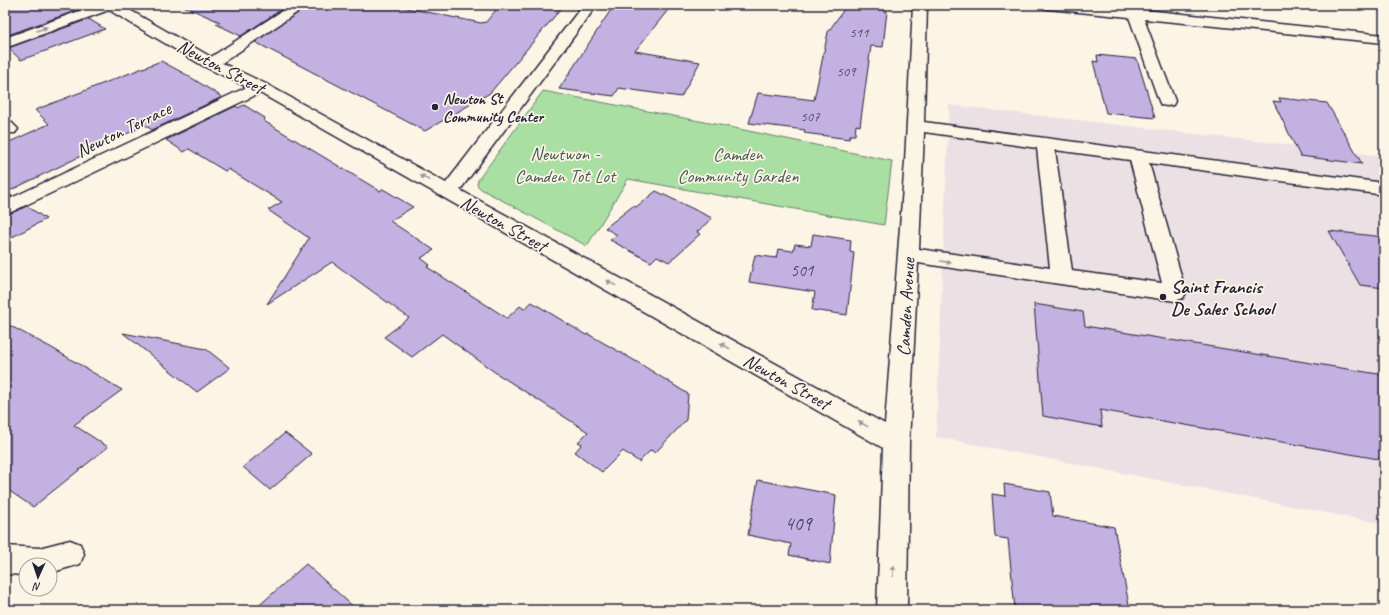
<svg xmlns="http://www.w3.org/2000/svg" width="1389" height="615" viewBox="0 0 1389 615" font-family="Caveat,sans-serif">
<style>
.built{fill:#ebe1e4}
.green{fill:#a9dfa2;stroke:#66806e}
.building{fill:#c3b1e1;stroke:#22223b}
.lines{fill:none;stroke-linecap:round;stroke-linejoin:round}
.minor-casing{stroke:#22223b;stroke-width:3}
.minor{fill:#fcf5e5;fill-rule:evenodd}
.oneway{fill:#9a9698}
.poi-dot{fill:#22223b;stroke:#fcf5e5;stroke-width:1.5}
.labels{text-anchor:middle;stroke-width:3.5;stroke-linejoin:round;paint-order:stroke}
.far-number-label{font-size:14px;fill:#4a4664}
.far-poi-label{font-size:16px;font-weight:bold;fill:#22223b;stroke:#fcf5e5;text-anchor:start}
.number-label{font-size:17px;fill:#4a4664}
.street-label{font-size:19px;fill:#22223b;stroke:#fcf5e5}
.park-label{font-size:19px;fill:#4a5b5a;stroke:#fcf5e5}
.poi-label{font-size:19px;font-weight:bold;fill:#22223b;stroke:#fcf5e5;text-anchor:start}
.near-number-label{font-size:20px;fill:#4a4664}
</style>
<rect width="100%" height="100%" fill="#fcf5e5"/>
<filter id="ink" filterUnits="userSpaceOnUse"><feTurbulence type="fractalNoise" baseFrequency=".025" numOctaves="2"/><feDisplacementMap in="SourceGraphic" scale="8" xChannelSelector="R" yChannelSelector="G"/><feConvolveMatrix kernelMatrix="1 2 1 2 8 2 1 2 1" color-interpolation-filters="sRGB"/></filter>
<g filter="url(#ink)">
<path class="built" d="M949,105l435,51v368l-448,-87z"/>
<path class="green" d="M543,91l172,33 177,37 -8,64 -256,-46 -41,67 -106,-57 -4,-4 1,-5z"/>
<g class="building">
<path d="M5,5h60l10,6 -70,25z"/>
<path d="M181,5h107l-47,31 -25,-12 4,-2z"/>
<path d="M309,5h83l89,18 5,-1 14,-17h64l-74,88 -65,38 -170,-89z"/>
<path d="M614,5h58l-37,46 65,11 -19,35 -62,-9 -5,8 -55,-7z"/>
<path d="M847,5h38l-1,6h3l-4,36 -12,-1 -11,80 -4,-1 -1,10h-5l-1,4 -45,-6 1,-3 -56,-7 9,-30 56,7 14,-68z"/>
<path d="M89,19l16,10 -84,31 -13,-12z"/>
<path d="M1097,55l40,4 18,59 -49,-5 -13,-52 5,1z"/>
<path d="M161,61l26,14 35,22 -70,33 -7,-5 -138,67 5,4 -7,3v-55l44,-20 -14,-14z"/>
<path d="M1279,98l48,5 35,61 -62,-8 -27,-55 8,1z"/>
<path d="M244,105l21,13 -1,3 116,70 3,-2 30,18 -23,14 44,29 -13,8 9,7 -3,2 80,51 13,-12 4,3 8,-7 54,33 2,-1 51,29 49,31 -2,26 -31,33 -4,-3 -12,12 -16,-11 -21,21 -27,-20 7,-8 -4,-2 10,-10 -92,-59 -54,-39 -30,23 -28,-20 25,-19 -77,-56 -65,42 42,-66 -41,-28 14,-8 -54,-33 -3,2 -36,-22 -5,3 -18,-12 70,-34 2,2z"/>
<path d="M656,191l56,27 -15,14 3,2 -31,28 -12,-6 -6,6 -41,-22 7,-5 -12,-7 28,-22 3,1z"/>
<path d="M27,206l19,13 -41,22v-25z"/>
<path d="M1329,231l55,6v51l-24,-3z"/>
<path d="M813,234l38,6 -1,12 4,1 -7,62 -35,-5 3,-18 -66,-10 6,-27 21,3 2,-9 15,2 2,-7 16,2z"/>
<path d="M1034,304l49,8 2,14 299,49v85l-284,-50 2,17 -59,-11z"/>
<path d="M5,323l47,25 70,42 -48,35 34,22 -75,60 -28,-19z"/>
<path d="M123,333l83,16 24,19 -33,24z"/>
<path d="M285,433l27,21 -42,36 -27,-23z"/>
<path d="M758,480l78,15 -6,69 -41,-9 2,-11 -43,-9z"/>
<path d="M1004,484l46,8 3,24 61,11 16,83h-115l-7,-71 -13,-2 -3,-43 13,2z"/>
<path d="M306,564l51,46h-103z"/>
</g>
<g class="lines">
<g class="minor-casing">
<g id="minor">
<path d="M96,5h25l90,52 80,-52h17l-86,58 44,21 180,99 137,-178h14l-137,185 425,234 20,-263 8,-156h14l-3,117 460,61v12l-235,-32 37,130 -3,5 -8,3 -257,-38 -9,180 -2,167h-30l6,-162 -623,-355 -255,122v-14l242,-114 -42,-20 -96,-57 -104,38v-10zM924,132l113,16 13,120 -131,-19zM1055,150l75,10 32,123 -90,-12z"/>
<path d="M1041,5h49l45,4 249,26v8l-240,-24 31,82 -2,4 -6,1 -6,-1 -2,-4 -30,-84 -81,-8 -5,-1z"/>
<path d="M5,121l6,1 7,7 -3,4h-10z"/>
<path d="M70,540l10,4 4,10 -4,10 -30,9v-8h-24v10l-21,-1v-28l34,2z"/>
</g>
</g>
<use href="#minor" class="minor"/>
</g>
<defs><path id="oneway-solid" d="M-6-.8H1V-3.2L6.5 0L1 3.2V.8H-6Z"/></defs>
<g class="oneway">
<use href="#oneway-solid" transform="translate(42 29) rotate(-20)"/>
<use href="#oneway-solid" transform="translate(425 178) rotate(-151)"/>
<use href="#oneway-solid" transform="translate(946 262) rotate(9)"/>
<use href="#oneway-solid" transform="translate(611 283) rotate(-151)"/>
<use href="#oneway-solid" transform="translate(725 346) rotate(-151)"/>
<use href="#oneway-solid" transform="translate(863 424) rotate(-151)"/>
<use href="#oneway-solid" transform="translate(893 571) rotate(-89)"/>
</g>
</g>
<g class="poi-dot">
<circle cx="435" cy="107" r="4"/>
<circle cx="1163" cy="297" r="4"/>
</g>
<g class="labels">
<g class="far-number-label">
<text x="859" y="37">511</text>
<text x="846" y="76">509</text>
<text x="810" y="121">507</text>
</g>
<g class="far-poi-label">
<text x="443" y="104">Newton St<tspan x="443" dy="18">Community Center</tspan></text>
</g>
<g class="number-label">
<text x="802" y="276">501</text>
</g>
<g class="street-label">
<text transform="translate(221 66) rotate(28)" y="7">Newton Street</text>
<text transform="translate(123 129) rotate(-26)" y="7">Newton Terrace</text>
<text transform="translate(504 223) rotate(29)" y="7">Newton Street</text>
<text transform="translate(905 307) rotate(-87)" y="7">Camden Avenue</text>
<text transform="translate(787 381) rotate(29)" y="7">Newton Street</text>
</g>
<g class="park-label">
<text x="565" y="160">Newtwon -<tspan x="565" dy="22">Camden Tot Lot</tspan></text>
<text x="738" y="160">Camden<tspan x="738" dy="22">Community Garden</tspan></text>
</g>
<g class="poi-label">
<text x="1171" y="293">Saint Francis<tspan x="1171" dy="22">De Sales School</tspan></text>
</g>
<g class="near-number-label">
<text x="798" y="530">409</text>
</g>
</g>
<rect width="1389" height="615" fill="none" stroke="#fcf5e5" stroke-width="20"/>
<rect x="10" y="10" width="1369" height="595" fill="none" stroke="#22223b" stroke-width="1.5" filter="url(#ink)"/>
<g transform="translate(38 577) rotate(183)"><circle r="19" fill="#fcf5e5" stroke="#a5a1a1"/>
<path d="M0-3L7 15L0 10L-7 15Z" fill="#22223b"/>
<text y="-6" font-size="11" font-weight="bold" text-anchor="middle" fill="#22223b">N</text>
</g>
</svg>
